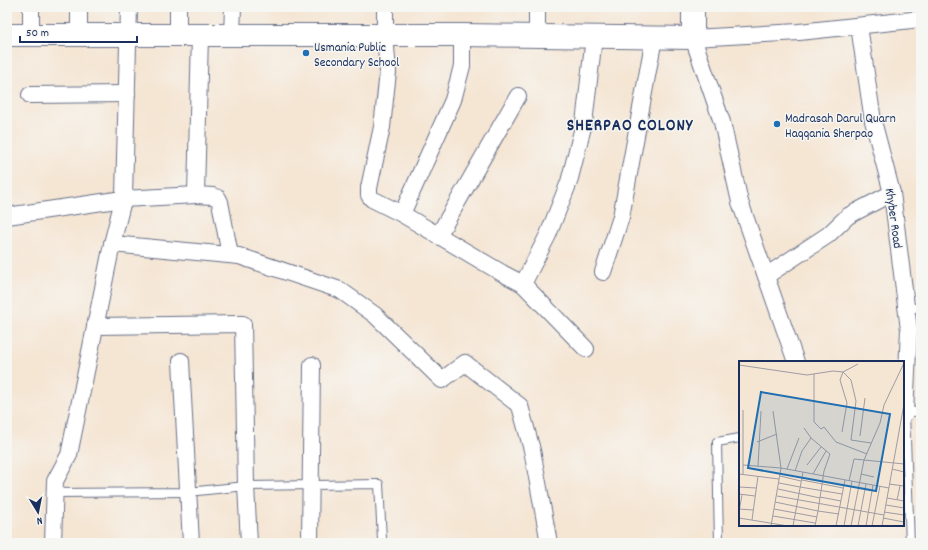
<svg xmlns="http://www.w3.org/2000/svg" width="928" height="550" viewBox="0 0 928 550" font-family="Dekko,sans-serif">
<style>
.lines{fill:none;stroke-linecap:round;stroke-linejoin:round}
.lane-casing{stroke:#676f87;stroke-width:10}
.street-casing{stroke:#676f87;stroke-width:18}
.secondary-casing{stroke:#676f87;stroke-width:24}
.lane{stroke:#fff;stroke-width:8}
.street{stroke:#fff;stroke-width:16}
.secondary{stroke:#fff;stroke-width:22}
.poi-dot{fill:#1f6fb2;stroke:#f6f6f2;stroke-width:1.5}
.labels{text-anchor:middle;stroke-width:3;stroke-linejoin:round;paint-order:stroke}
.poi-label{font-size:13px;fill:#1b2f5e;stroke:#f6f6f2;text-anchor:start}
.street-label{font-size:13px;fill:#1b2f5e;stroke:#f6f6f2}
.district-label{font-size:17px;font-weight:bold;letter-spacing:1px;fill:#1b2f5e;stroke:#f6f6f2}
.inset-road{fill:none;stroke:#9e9ca4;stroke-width:1}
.view{fill:#1f6fb2;fill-opacity:0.15;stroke:#1f6fb2;stroke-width:2}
.inset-edge{fill:none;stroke:#1b2f5e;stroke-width:2}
</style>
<rect width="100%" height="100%" fill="#f6f6f2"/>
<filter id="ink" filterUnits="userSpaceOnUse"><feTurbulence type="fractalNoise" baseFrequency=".025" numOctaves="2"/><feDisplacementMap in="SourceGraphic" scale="8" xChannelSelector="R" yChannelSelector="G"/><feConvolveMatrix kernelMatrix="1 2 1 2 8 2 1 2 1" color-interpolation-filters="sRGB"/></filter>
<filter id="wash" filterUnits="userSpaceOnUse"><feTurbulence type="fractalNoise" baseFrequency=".012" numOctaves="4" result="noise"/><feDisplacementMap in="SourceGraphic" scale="16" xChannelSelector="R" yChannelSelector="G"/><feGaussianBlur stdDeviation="0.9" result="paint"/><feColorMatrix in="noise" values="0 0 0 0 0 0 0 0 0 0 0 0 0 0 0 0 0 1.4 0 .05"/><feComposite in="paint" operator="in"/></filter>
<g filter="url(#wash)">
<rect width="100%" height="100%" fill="#f5e5d3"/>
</g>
<g filter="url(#ink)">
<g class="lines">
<g class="lane-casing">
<g id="lane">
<path d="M907,309l14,-2"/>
<path d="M904,413l17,-2"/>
<path d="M905,413l5,130"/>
<path d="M54,493l134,-1 58,-6 133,-2 3,55 2,4"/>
<path d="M719,543l-2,-101 23,-4"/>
</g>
</g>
<g class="street-casing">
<g id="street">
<path d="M385,7v28l3,37 -6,55 -13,61v7l3,4 30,15 100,59 21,11 63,65"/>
<path d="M537,7v29"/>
<path d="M859,26l14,95 19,72 17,137 -4,83"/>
<path d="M31,35v-28"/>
<path d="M79,35v-28"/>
<path d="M178,35v-28"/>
<path d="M232,35l1,-28"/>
<path d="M30,95l97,-1"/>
<path d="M196,195l17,1 5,2 2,4 10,53"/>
<path d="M402,214l51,-114 9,-34v-31"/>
<path d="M7,216l116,-17 73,-4 4,-160"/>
<path d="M438,236l80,-140"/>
<path d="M112,244l127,12 101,34 35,25 67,65 23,-17 55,43 12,44 17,93"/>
<path d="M603,272l18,-55 33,-179"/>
<path d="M766,276l62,-41 20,-19 44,-23"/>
<path d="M523,284l25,-49 21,-53 15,-59 10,-86"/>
<path d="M95,326l148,-2 3,162 3,57"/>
<path d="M181,361l10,182"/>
<path d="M796,362l-56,-160 -18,-80 -29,-84 106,-6 122,-13"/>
<path d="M53,543l2,-62 14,-26 43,-211 12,-48 5,-189"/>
<path d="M310,543l2,-178"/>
</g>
</g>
<g class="secondary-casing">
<path id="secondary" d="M7,35h455l231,3v-31"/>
</g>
<use href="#lane" class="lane"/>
<use href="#street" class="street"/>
<use href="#secondary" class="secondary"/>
</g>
</g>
<g class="poi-dot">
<circle cx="306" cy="53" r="4"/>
<circle cx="777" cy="124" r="4"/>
</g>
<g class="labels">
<g class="poi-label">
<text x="314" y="51">Usmania Public<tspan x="314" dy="15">Secondary School</tspan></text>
<text x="785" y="122">Madrasah Darul Quarn<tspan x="785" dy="15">Haqqania Sherpao</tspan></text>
</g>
<g class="street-label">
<text transform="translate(895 218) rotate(82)" y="5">Khyber Road</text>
</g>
<g class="district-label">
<text x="630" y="130">SHERPAO COLONY</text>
</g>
</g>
<g transform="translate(739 361)">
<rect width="165" height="165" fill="#f5e5d3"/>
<path class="inset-road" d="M0,4l68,10 26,-4 10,1 15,-8M75,13v48l7,7 3,-2 12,15 31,12M4,49v64M103,71l5,-29 -7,-23 3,-8 8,8 5,21 -5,39 20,3M121,75l5,-38M18,81l20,-8M4,104l38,3 108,20M68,104l14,-18M19,105l3,-55M48,108l12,-31M153,108l12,3M56,110l7,-20 9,-13M0,113l40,5M74,113l13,-23M122,113l13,3M41,115l21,5M63,119l41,8M110,120l5,-22 50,5M40,122l21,4M150,123l15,2M0,126l17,1M61,126l42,7M39,128l42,9M0,133l16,2M38,135l107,19M81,136l21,4M148,137l17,3M158,139l3,-14M36,141l43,9 6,-40 6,-17 -19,-16 -7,-10M147,144l18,3M0,148l14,1M35,148l43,8M0,151l3,-17M145,151l20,3M34,155l42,7M0,157l49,8M144,157l21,4M13,159l6,-44M32,165l10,-58 -8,-57M54,165l10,-54M76,165l3,-15 21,3M97,165l9,-46M105,165l8,-45M112,165l13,-66 16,-37 4,-18 20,-42M119,165l8,-42M127,165l7,-41M133,165l8,-40M143,165l22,-122"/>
<path class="view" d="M22,31l129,22 -14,77 -128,-23z"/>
<rect width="165" height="165" class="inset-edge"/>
</g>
<rect width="928" height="550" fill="none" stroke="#f6f6f2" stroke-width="24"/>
<g transform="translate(38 512) rotate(170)" stroke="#f6f6f2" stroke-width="3" paint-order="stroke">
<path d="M0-3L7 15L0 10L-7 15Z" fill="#1b2f5e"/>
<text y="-6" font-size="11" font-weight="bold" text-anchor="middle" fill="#1b2f5e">N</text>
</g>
<path d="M20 36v6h117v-6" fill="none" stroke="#1b2f5e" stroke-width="2"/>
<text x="26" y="36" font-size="12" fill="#1b2f5e" stroke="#f6f6f2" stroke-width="3" paint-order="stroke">50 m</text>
</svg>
